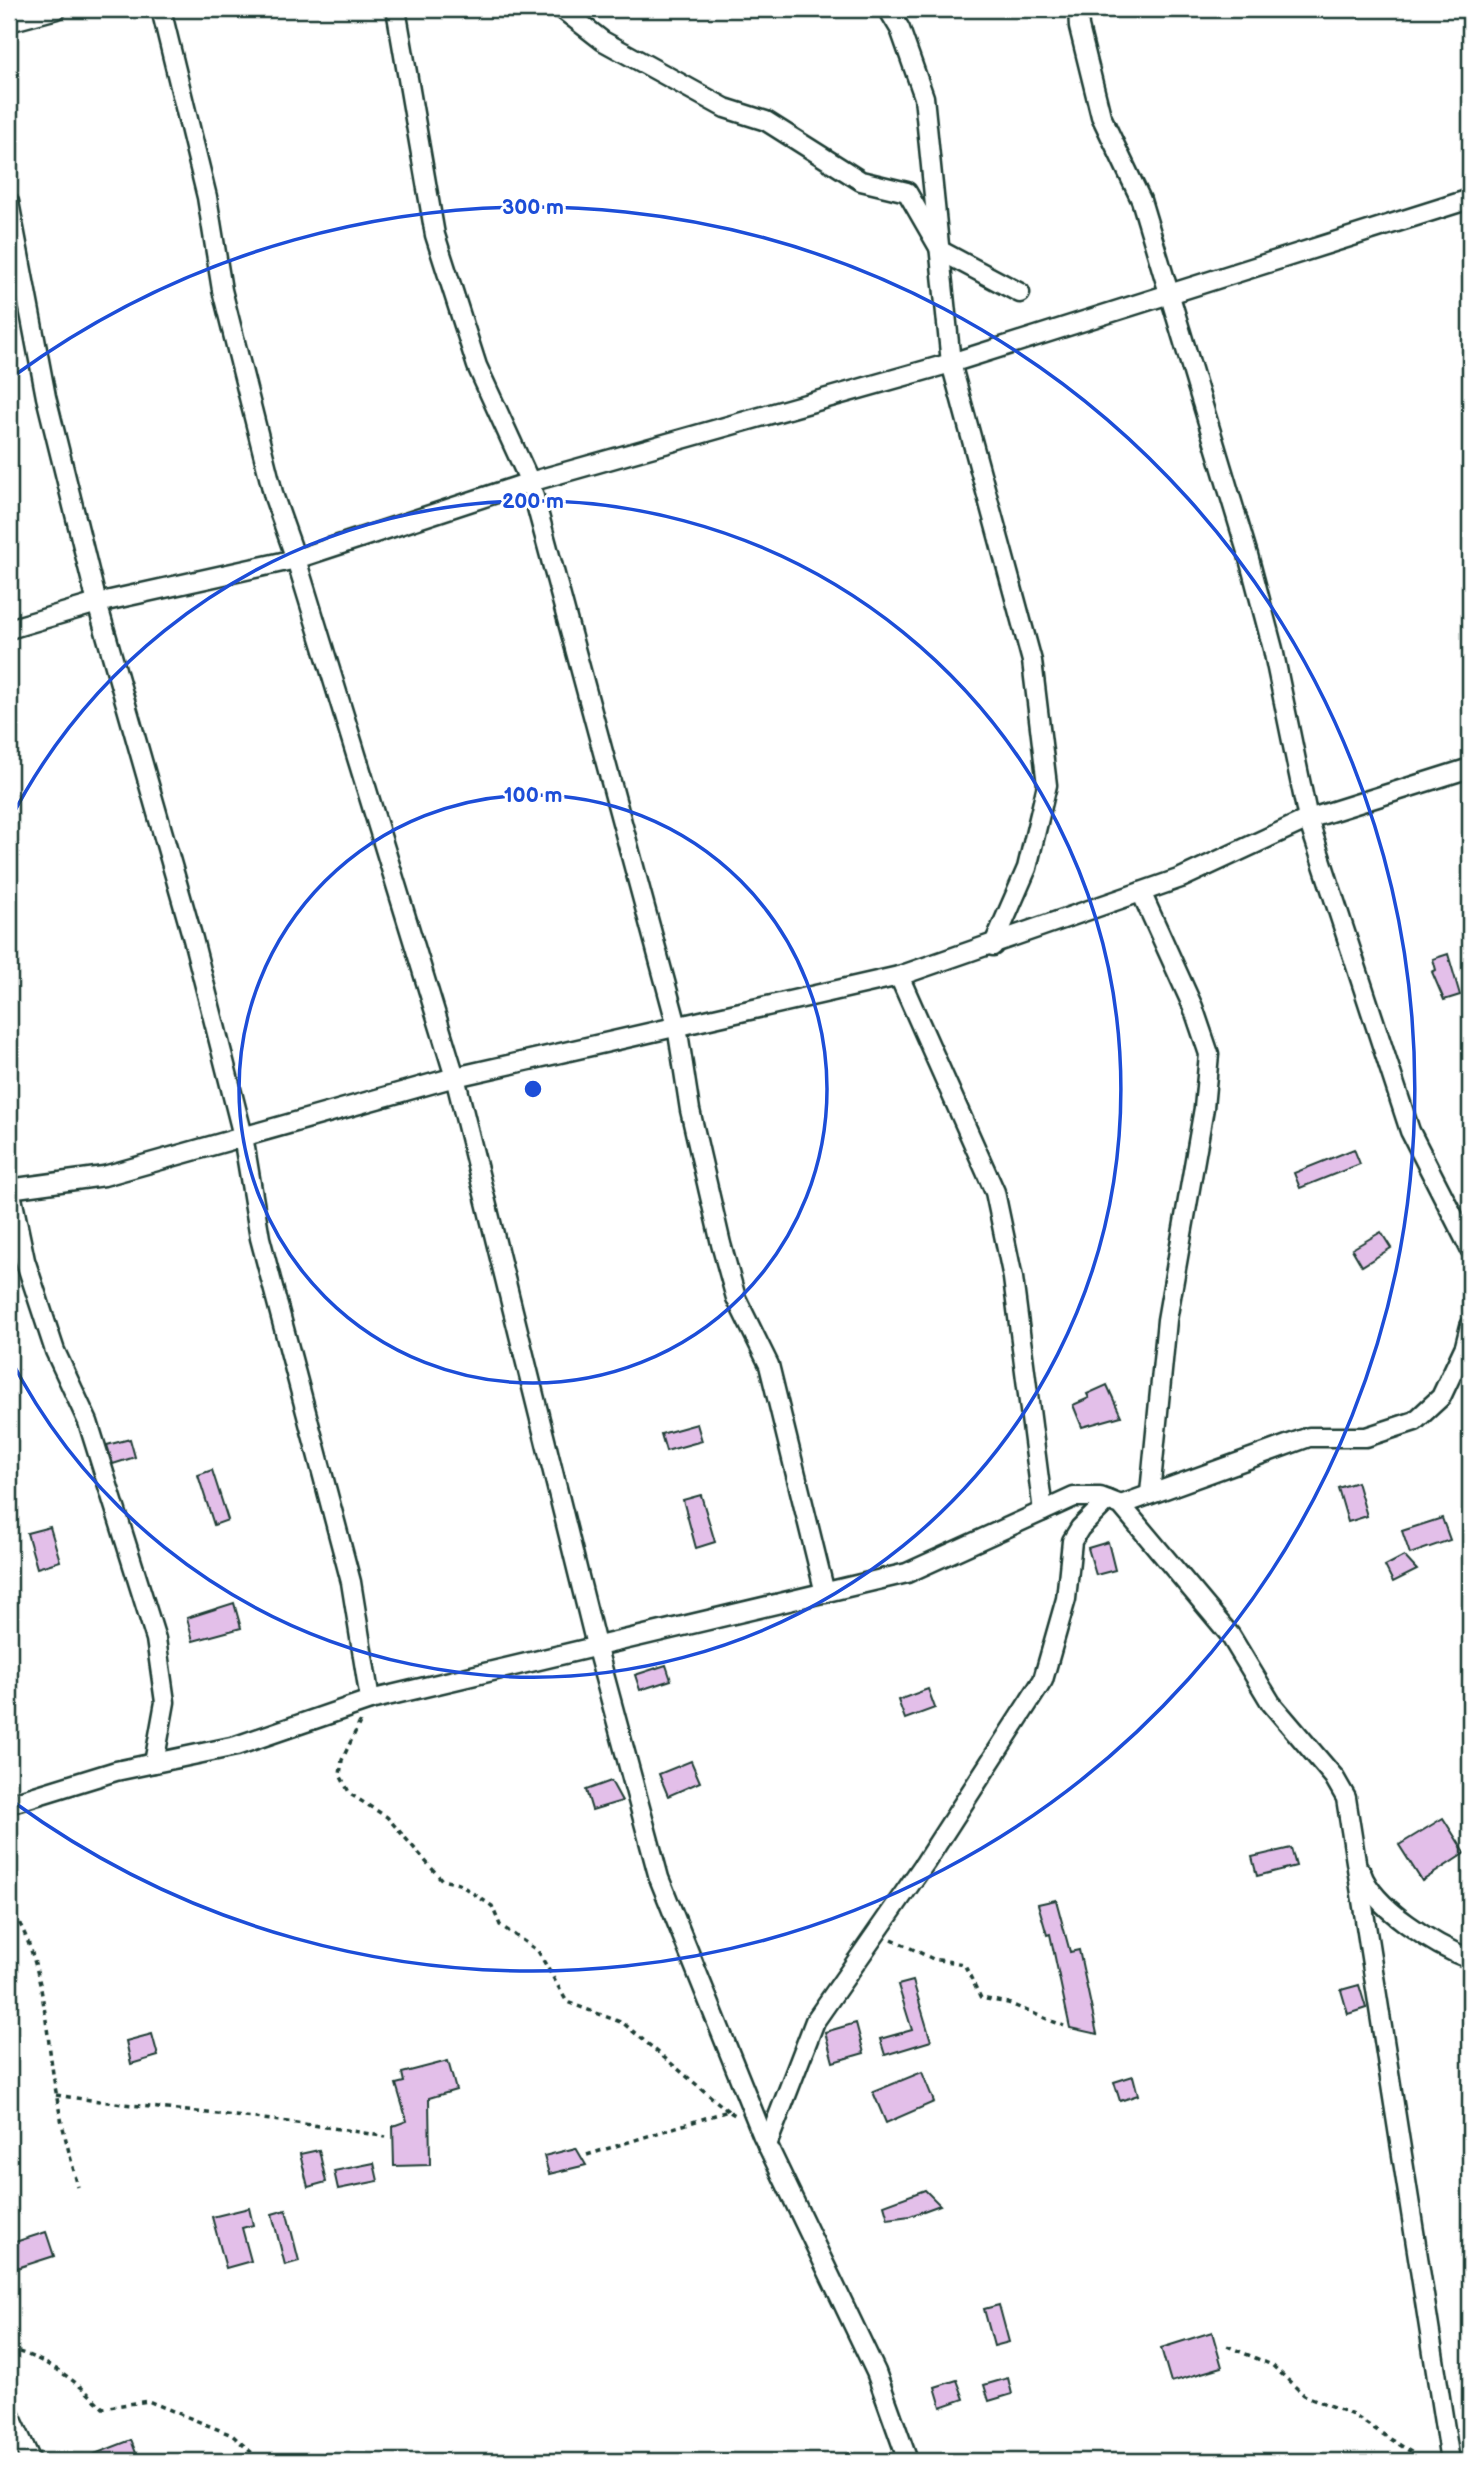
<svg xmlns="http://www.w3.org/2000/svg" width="1479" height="2470" viewBox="0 0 1479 2470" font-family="'Balsamiq Sans',sans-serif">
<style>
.building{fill:#e3bfe9;stroke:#1f3d34;stroke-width:2}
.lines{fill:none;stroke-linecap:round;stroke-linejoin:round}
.minor-casing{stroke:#1f3d34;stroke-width:23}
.path{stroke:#1f3d34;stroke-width:3.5;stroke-dasharray:5 5;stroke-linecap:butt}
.minor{stroke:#fff;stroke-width:18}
.ring{fill:none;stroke:#1d4ed8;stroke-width:3.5}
.centre{fill:#1d4ed8;stroke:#fff;stroke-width:3.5}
.ring-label{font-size:21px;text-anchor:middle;font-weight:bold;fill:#1d4ed8;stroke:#fff;stroke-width:6;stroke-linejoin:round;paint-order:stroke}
</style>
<rect width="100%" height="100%" fill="#fff"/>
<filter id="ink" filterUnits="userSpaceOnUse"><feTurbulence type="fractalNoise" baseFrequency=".0143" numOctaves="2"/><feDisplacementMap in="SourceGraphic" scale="14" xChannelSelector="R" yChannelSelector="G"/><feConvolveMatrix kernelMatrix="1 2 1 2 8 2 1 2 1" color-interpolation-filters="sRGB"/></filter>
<g filter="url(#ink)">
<g class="building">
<path d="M1448,954l12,41 -16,5 -12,-28 4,-2 -3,-11z"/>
<path d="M1354,1149l6,15 -60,24 -6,-15z"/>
<path d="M1381,1232l10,16 -29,18 -10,-17z"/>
<path d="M1107,1385l14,31 -39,11 -9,-22 16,-7 -2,-4z"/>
<path d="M697,1424l5,17 -36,10 -5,-17z"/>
<path d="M130,1439l5,18 -22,7 -6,-19z"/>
<path d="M212,1470l16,50 -14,5 -16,-50z"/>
<path d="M1357,1482l10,34 -19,6 -10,-34z"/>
<path d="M701,1495l14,47 -19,6 -13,-48z"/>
<path d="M1442,1518l8,22 -40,14 -8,-23z"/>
<path d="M50,1527l10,34 -23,7 -10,-35z"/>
<path d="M1108,1542l7,28 -19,5 -8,-27z"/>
<path d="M1404,1556l13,14 -24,12 -8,-16z"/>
<path d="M234,1603l7,25 -48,13 -6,-23z"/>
<path d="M666,1665l5,15 -31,10 -5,-15z"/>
<path d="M928,1689l7,19 -30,11 -7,-19z"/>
<path d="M691,1761l9,21 -32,14 -9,-22z"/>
<path d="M611,1781l11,20 -30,9 -6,-20z"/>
<path d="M1443,1818l22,35 -43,28 -23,-36z"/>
<path d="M1291,1848l5,18 -39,10 -5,-19z"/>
<path d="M1056,1900l14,52 9,-2 18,84 -27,-6 -20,-94 -3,1 -9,-31z"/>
<path d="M913,1981l18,60 -46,14 -5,-16 32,-9 -14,-45z"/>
<path d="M1359,1985l7,23 -18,6 -7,-24z"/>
<path d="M856,2023l8,30 -31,9 -8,-30z"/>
<path d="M152,2034l6,22 -27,8 -5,-23z"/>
<path d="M448,2061l8,29 -27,8 1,67 -36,1 -1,-40 14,-5 -11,-37 8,-2 -2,-9z"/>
<path d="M922,2072l12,30 -48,21 -13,-31z"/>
<path d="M1133,2076l5,19 -18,6 -6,-19z"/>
<path d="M576,2148l10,17 -37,9 -5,-18z"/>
<path d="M319,2150l7,32 -18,5 -8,-33z"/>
<path d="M374,2163l4,18 -40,8 -4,-18z"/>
<path d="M925,2190l15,15 -30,11 -22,3 -4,-14z"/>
<path d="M249,2208l4,17 -11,3 9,33 -25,7 -14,-51z"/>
<path d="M286,2210l13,51 -14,4 -13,-51z"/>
<path d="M46,2232l8,24 -40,13 -5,-25z"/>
<path d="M999,2305l10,37 -15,4 -10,-37z"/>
<path d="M1212,2332l10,35 -51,15 -10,-34z"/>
<path d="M1008,2378l4,16 -23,7 -5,-16z"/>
<path d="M957,2380l7,19 -23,8 -6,-20z"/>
<path d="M131,2440l8,21h-60v-1z"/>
</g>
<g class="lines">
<g class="minor-casing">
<g id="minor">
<path d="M161,9l46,188 15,93 52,207 22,62 159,518 141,568 63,233 103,256 114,238 32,89"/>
<path d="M396,9l39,226 42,131 53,116 147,544 13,84 31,134 15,54 33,67 56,228"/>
<path d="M562,9l41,32 122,67 41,13 95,60 46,11 34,59 79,42"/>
<path d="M888,9l12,20 24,68 27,266 81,298 15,124 -20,83 -34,78"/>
<path d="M1078,9l1,18 22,89 40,84 107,355 25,94 35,170 102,312 60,118"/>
<path d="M9,22l48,-13"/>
<path d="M9,202l37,195 51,206 96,336 50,197 17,102 91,344 19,118"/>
<path d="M9,629l88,-26 199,-44 234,-77 421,-119 519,-164"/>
<path d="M1141,892l52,115 16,47 -5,54 -37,212 -17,173"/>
<path d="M899,976l96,216 18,86 30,233"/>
<path d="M10,1188l15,72 30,91 33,71 68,217 9,63 -11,61"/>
<path d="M9,1189l95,-13 351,-99 444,-101 282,-98 127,-59 162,-51"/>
<path d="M1121,1505l188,-68h57l49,-16 26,-24 24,-51 5,-20"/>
<path d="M9,1804l107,-33 120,-25 134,-46 537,-127 167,-76h26l21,8 109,130 41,68 63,74 12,21 104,663"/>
<path d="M1361,1872c12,36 75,74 109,87"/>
<path d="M767,2145l48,-124 110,-158 118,-183 23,-81 6,-58 8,-13 28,-28"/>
<path d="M9,2413l22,48"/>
</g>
</g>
<g class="path">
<path d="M360,1722l-18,38 -2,15 10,19 37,23 55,63 17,4 33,22 8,19 38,26 29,51 56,21 105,88"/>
<path d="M9,1906c37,52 36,126 47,186 5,32 14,63 22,95"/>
<path d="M892,1939l41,20 31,5 17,34 27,5 56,23"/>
<path d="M56,2095c110,17 221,21 330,42"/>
<path d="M587,2155l141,-44 7,4"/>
<path d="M1227,2346l45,19 32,30 49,20 72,46"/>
<path d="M9,2349c38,10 66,30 94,59l45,-7 84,34 29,26"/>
</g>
<use href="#minor" class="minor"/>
</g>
</g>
<g class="ring">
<circle cx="533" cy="1089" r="294"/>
<path d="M9 822A588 588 0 1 1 9 1356"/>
<path d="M15 375A882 882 0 1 1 15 1803"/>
</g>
<circle cx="533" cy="1089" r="10" class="centre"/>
<g class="ring-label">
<text x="533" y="214">300 m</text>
<text x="533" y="508">200 m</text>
<text x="533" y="802">100 m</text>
</g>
<rect width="1479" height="2470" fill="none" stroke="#fff" stroke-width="35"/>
<rect x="18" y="18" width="1444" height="2435" fill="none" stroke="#1f3d34" stroke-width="2.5" filter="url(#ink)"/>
</svg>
